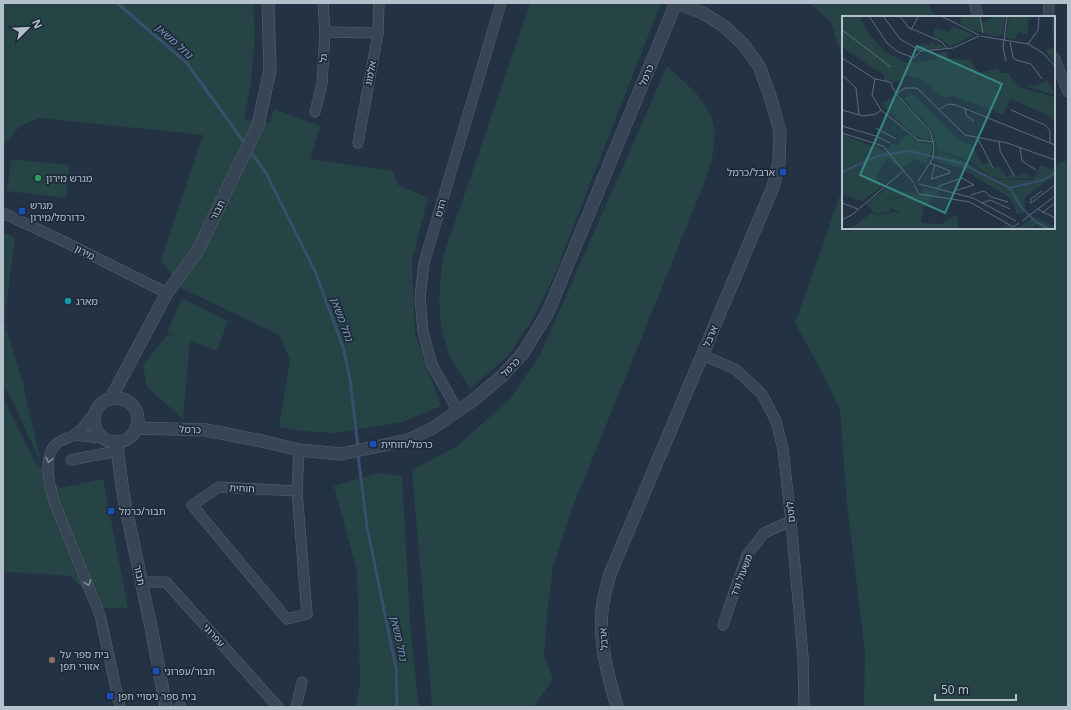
<svg xmlns="http://www.w3.org/2000/svg" width="1071" height="710" viewBox="0 0 1071 710" font-family="'Noto Sans','Noto Sans Hebrew',sans-serif">
<style>
.green{fill:#264345}
.lines{fill:none;stroke-linecap:round;stroke-linejoin:round}
.stream{stroke:#36506d;stroke-width:3}
.minor-casing{stroke:#566371;stroke-width:11}
.tertiary-casing{stroke:#566371;stroke-width:13}
.minor{stroke:#384554;stroke-width:10}
.tertiary{stroke:#384554;stroke-width:12}
.oneway{stroke:#7d8997}
.transit-dot{fill:#1a4fb4;stroke:#1d2a39;stroke-width:1.5}
.leisure-dot{fill:#2e9e5b;stroke:#1d2a39;stroke-width:1.5}
.culture-dot{fill:#0f9aa8;stroke:#1d2a39;stroke-width:1.5}
.education-dot{fill:#8d6e63;stroke:#1d2a39;stroke-width:1.5}
.labels{text-anchor:middle;stroke-width:3.5;stroke-linejoin:round;paint-order:stroke}
.street-label{font-size:10px;fill:#b5c0cd;stroke:#1d2a39}
.poi-label{font-size:10px;fill:#b5c0cd;stroke:#1d2a39;text-anchor:start}
.water-label{font-size:11px;font-style:italic;fill:#7a98b8;stroke:#1d2a39}
.inset-river{fill:none;stroke:#36506d;stroke-width:2}
.inset-road{fill:none;stroke:#5d6b7b;stroke-width:1}
.view{fill:#388886;fill-opacity:0.15;stroke:#388886;stroke-width:2}
.inset-edge{fill:none;stroke:#b5c0cd;stroke-width:2}
</style>
<rect width="100%" height="100%" fill="#233344"/>
<g class="green">
<path d="M3,3h250l2,33 -4,47 -7,36 26,4 4,-14 46,17 -10,33 83,12 5,14 30,13 -16,63 3,72 26,73 -38,16 -67,11 -35,-2 -22,-4 11,-67 -11,-25 -98,-47 -20,-28 42,-125 -163,-17 -20,8 -17,20z"/>
<path d="M530,3h131l-109,278 -23,44 -23,33 -36,31c-7,-12 -17,-25 -22,-38 -12,-32 -9,-61 -5,-94z"/>
<path d="M810,3h118l7,14h-92v45l-12,-40z"/>
<path d="M667,66l30,28 14,20 4,21 -3,25 -11,31 -129,318 -19,58 -6,49 -3,39 9,24 -19,28h-102l-20,-237 45,-24 53,-47 31,-46z"/>
<path d="M11,159l58,6 -3,33 -59,-7z"/>
<path d="M1068,160v547h-204l1,-56 -18,-147 -7,-94 -20,-41 -25,-46 48,-136v41h211v-63z"/>
<path d="M3,232l12,6 -11,83 19,63 18,79 -32,-69 -6,-7z"/>
<path d="M182,298l46,23 -11,30 -27,-10 -7,78 -36,-32 -4,-22 25,-31 7,2 -8,-4z"/>
<path d="M3,398l32,64 25,26 43,-9 25,129h-28l-29,-32 -65,-4 -3,-3z"/>
<path d="M379,473l23,3 9,161 8,70h-63l4,-26 -3,-110 -23,-85z"/>
</g>
<g class="lines">
<g class="stream">
<path d="M117,3l69,59 60,83"/>
<path d="M249,150l17,23 49,98 28,76 7,32 8,68"/>
<path d="M358,454l9,73 29,141 1,39"/>
</g>
<g class="minor-casing">
<g id="minor">
<path d="M974,3l4,14"/>
<path d="M1048,17l1,-14"/>
<path d="M325,32l53,1"/>
<path d="M1054,57l14,35"/>
<path d="M315,112l7,-28 3,-52 -2,-29"/>
<path d="M358,143l20,-110 1,-30"/>
<path d="M3,213l62,29 102,51"/>
<path d="M702,355l33,14 27,25 14,27 7,28 8,72 12,136 1,50"/>
<path d="M458,411l-26,-46 -9,-33 -3,-35 4,-34 77,-260"/>
<path d="M95,412c-6,8 -12,18 -21,23 -6,4 -13,4 -19,10 -13,14 -5,43 0,59l45,111 20,92"/>
<path d="M75,435l27,3"/>
<path d="M71,460l46,-9"/>
<path d="M297,491l-78,-4 -27,18 95,114 20,-5 -10,-123 2,-41"/>
<path d="M142,582h24l112,125"/>
<path d="M723,625l24,-70 17,-22 27,-12"/>
<path d="M180,706l1,1"/>
<path d="M296,707l6,-25"/>
</g>
</g>
<g class="tertiary-casing">
<g id="tertiary">
<circle cx="116" cy="420" r="22"/>
<path d="M111,398l56,-105 30,-41 61,-127 12,-55 -2,-67"/>
<path d="M136,428l70,2 56,11 37,9 42,4 67,-14 25,-12 38,-26 31,-26 21,-23 24,-39 16,-38 113,-273"/>
<path d="M116,442l8,57 28,133 14,75"/>
<path d="M617,707c-9,-32 -18,-63 -15,-97 1,-12 5,-25 8,-36l163,-387 6,-25 1,-31 -10,-35 -11,-30 -15,-21 -19,-18 -22,-14 -27,-10"/>
</g>
</g>
<use href="#minor" class="minor"/>
<use href="#tertiary" class="tertiary"/>
</g>
<defs><path id="oneway-chevron" d="M-2-3.5L2.5 0L-2 3.5" fill="none" stroke-width="1.6" stroke-linecap="round" stroke-linejoin="round"/></defs>
<g class="oneway">
<use href="#oneway-chevron" transform="translate(49 460) rotate(100)"/>
<use href="#oneway-chevron" transform="translate(88 583) rotate(68)"/>
</g>
<g class="transit-dot">
<rect x="779" y="168" width="8" height="8" rx="2"/>
<rect x="18" y="207" width="8" height="8" rx="2"/>
<rect x="369" y="440" width="8" height="8" rx="2"/>
<rect x="107" y="507" width="8" height="8" rx="2"/>
<rect x="152" y="667" width="8" height="8" rx="2"/>
<rect x="106" y="692" width="8" height="8" rx="2"/>
</g>
<circle class="leisure-dot" cx="38" cy="178" r="4"/>
<circle class="culture-dot" cx="68" cy="301" r="4"/>
<circle class="education-dot" cx="52" cy="660" r="4"/>
<g class="labels">
<g class="street-label">
<text transform="translate(323 58) rotate(-86)" y="4">גל</text>
<text transform="translate(370 73) rotate(-79)" y="4">אלמוג</text>
<text transform="translate(646 75) rotate(-68)" y="4">כרמל</text>
<text transform="translate(440 208) rotate(-74)" y="4">הדס</text>
<text transform="translate(217 210) rotate(-64)" y="4">תבור</text>
<text transform="translate(85 252) rotate(27)" y="4">מירון</text>
<text transform="translate(710 336) rotate(-67)" y="4">ארבל</text>
<text transform="translate(510 367) rotate(-47)" y="4">כרמל</text>
<text transform="translate(190 429) rotate(3)" y="4">כרמל</text>
<text transform="translate(242 488) rotate(3)" y="4">חוחית</text>
<text transform="translate(790 512) rotate(-96)" y="4">לוטם</text>
<text transform="translate(140 575) rotate(78)" y="4">תבור</text>
<text transform="translate(741 575) rotate(-69)" y="4">משעול ורד</text>
<text transform="translate(214 635) rotate(48)" y="4">עפרוני</text>
<text transform="translate(603 639) rotate(-94)" y="4">ארבל</text>
</g>
<g class="poi-label">
<text x="775" y="176" text-anchor="end">ארבל/כרמל</text>
<text x="46" y="182">מגרש מירון</text>
<text x="30" y="209">מגרש<tspan x="30" dy="12">כדורסל/מירון</tspan></text>
<text x="76" y="305">מארג</text>
<text x="381" y="448">כרמל/חוחית</text>
<text x="119" y="515">תבור/כרמל</text>
<text x="60" y="658">בית ספר על<tspan x="60" dy="12">אזורי תפן</tspan></text>
<text x="164" y="675">תבור/עפרוני</text>
<text x="118" y="700">בית ספר ניסויי תפן</text>
</g>
<g class="water-label">
<text transform="translate(174 41) rotate(42)" y="4">נחל משאן</text>
<text transform="translate(342 319) rotate(70)" y="4">נחל משאן</text>
<text transform="translate(399 638) rotate(78)" y="4">נחל משאן</text>
</g>
</g>
<g transform="translate(842 16)">
<rect width="213" height="213" fill="#233344"/>
<path d="M0,0h18l8,17 16,18 22,12 30,-3v-6l12,-3 -1,7 23,2 8,13 20,-5 2,5h8l11,14 36,10v25l-7,-7 -38,-16 -6,16 -50,-19 -13,1 -20,-18 -14,-3 -15,8 -2,-4 -6,1v-6l-42,-28zM119,0h17l5,7 10,-7h12l-2,19 -10,1 -26,-8 -7,-5zM167,0h20l-2,19 -9,-3 -2,7 -10,-1zM213,0v47l-10,-12 9,-4 -2,-16v-13zM111,10l21,9 -24,12 -7,-6 -10,-4 2,-9 14,4zM89,24l5,7 3,-4 5,5 -25,1 2,-5 9,1zM206,65l7,14 -30,-9 10,-1zM53,79l28,29 9,15h-9l-9,-4 -33,-31zM70,79l8,6 37,38 14,6 12,20 5,-3 5,7 6,-3 8,11 4,-3 5,4 7,-6 10,6 -32,1 -9,-2 -23,-16 -31,-11 -7,-21 -28,-31zM0,118l45,18 5,-9 4,3 11,-12 15,9 10,1v5l-6,15 -11,-5 -15,10 -13,-11 -11,18 5,11 -19,14 -20,-7zM96,136l31,11 23,15 9,2h31l9,-15 11,4 3,-5v12l-30,21 -1,16 -7,1 -7,-16 -49,-30 -25,-7zM47,170l10,5 19,3 -32,5 5,12 -15,3 -10,-10zM81,172l17,4 -18,17 -21,3 -12,-4 -3,-5v-3l36,-6zM81,193l-2,14 20,1 16,-10 2,15h-109l22,-17 3,3zM192,201l21,9v3h-11l-7,-4 -11,4 -23,-1 2,-2 14,1z" fill="#264345"/>
<path class="inset-river" d="M0,156l35,-16 32,-5 52,12 49,25 33,-8 12,-7M168,172l11,19 16,16 13,6"/>
<path class="inset-road" d="M27,0l18,27 11,9 16,6 7,-7M41,0l17,23 21,12 32,-3 26,-12M58,0l8,11 34,15 5,7M99,0l38,19M138,0l3,17M0,14l49,37M69,14l7,-13M138,20l48,8 15,9 12,13M168,26l3,15 3,3 15,4 11,15M186,28l10,-14 1,-14M0,42l33,21 15,3 6,12 34,37 4,15 -1,12 -15,23M164,45l-3,-13 4,-32M0,59l14,13 3,27M33,63l-3,16 9,15 37,30 16,2M54,78l9,-6h12l48,47 42,8 48,17M123,92l1,7 8,6M98,93l8,-5 8,1 99,40M0,94l21,6 13,-2 5,-4M169,94l34,15 5,6v12M0,110l34,10 14,7M34,112l20,11M0,117l41,13 31,37M136,123l15,29M157,125l1,10 15,26M178,132l2,13 14,9M88,147l20,8v2l-19,6 4,-14M77,168l54,14 43,23M72,169l5,9 51,8 43,25 6,-4M95,173l2,-3 23,-8 12,7 -20,6M200,175l-11,8v4l24,-18M129,179l13,-4 7,6 17,5M0,187l16,6M140,187l8,-3 20,9M196,193l17,9M200,197l13,-10M0,204l11,-6 51,-44M180,205l33,-25"/>
<path class="view" d="M75,30l85,38 -57,129 -85,-38z"/>
<rect width="213" height="213" class="inset-edge"/>
</g>
<rect width="1071" height="710" fill="none" stroke="#b5c0cd" stroke-width="8"/>
<g transform="translate(28 28) rotate(66)" stroke="#1d2a39" stroke-width="3" paint-order="stroke">
<path d="M0-3L7 15L0 10L-7 15Z" fill="#b5c0cd"/>
<text y="-6" font-size="11" font-weight="bold" text-anchor="middle" fill="#b5c0cd">N</text>
</g>
<path d="M935 694v6h81v-6" fill="none" stroke="#b5c0cd" stroke-width="2"/>
<text x="941" y="694" font-size="12" fill="#b5c0cd" stroke="#1d2a39" stroke-width="3" paint-order="stroke">50 m</text>
</svg>
